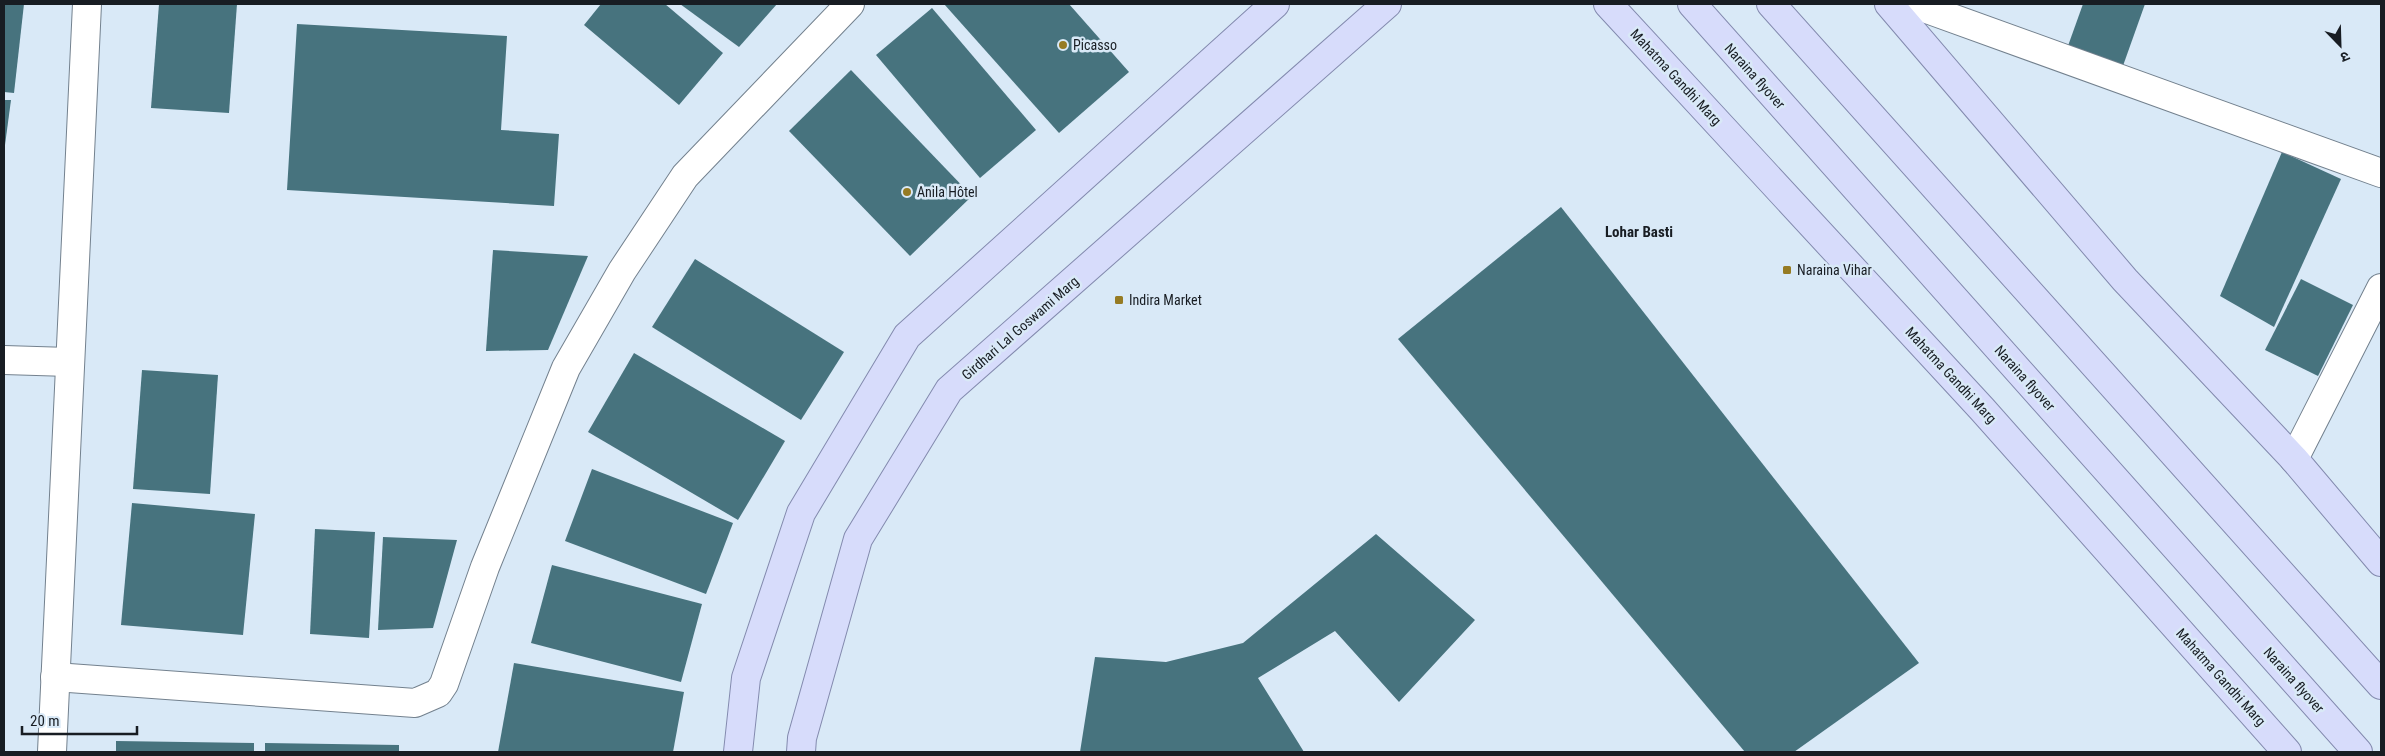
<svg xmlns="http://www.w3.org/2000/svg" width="2385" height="756" viewBox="0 0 2385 756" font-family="'Roboto Condensed','Noto Sans Devanagari',sans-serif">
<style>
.building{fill:#47737e}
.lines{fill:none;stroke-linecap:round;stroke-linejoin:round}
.minor-casing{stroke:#73818e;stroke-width:30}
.major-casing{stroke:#838aae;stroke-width:30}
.minor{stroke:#fff;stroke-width:28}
.major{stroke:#d7dcfb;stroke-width:28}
.poi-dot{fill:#967b23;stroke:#d9e9f7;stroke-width:2}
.labels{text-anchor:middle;stroke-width:5;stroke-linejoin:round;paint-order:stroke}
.poi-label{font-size:14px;fill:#181d23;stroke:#d9e9f7;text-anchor:start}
.street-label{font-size:14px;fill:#181d23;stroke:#d9e9f7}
.neighbourhood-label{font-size:15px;font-weight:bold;fill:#181d23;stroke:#d9e9f7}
</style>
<rect width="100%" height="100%" fill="#d9e9f7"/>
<g class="building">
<path d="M4,4h20l-10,89 -10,-1z"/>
<path d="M159,4h78l-8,109 -78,-5z"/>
<path d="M601,4h64l58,49 -44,52 -95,-80z"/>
<path d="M680,4h97l-38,43z"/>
<path d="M944,4h125l60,68 -70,61z"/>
<path d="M2083,4h62l-26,73 -55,-20z"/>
<path d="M932,8l104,122 -56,48 -104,-123z"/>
<path d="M297,24l210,12 -6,94 58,4 -5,72 -267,-16z"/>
<path d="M851,70l121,126 -62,60 -121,-125z"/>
<path d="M4,100h7l-6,45h-1z"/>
<path d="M2282,152l59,27 -67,148 -54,-31z"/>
<path d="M1561,207l358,456 -125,89h-49l-347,-413z"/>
<path d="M493,250l95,6 -40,94 -62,1z"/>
<path d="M695,259l149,93 -43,68 -149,-93z"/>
<path d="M2301,279l52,26 -35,71 -53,-26z"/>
<path d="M634,353l151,88 -47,79 -150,-88z"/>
<path d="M142,370l76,5 -8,119 -77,-5z"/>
<path d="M592,469l141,54 -27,71 -141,-53z"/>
<path d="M132,503l123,11 -12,121 -122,-10z"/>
<path d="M315,529l60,3 -6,106 -59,-4z"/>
<path d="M1376,534l99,86 -76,82 -64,-71 -77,47 46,74h-224l15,-95 71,5 77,-19z"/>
<path d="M383,537l74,3 -24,88 -55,2z"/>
<path d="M552,565l150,39 -21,78 -150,-39z"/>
<path d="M514,663l170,29 -11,60h-175z"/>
<path d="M116,741l138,2v9h-138z"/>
<path d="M265,743l134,2v7h-134z"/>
</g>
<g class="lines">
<g class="minor-casing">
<g id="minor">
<path d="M1913,4l468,169"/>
<path d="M4,360l65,2"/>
<path d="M2294,459l87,-171"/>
<path d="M55,677l360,26 23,-10 6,-9 41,-117 81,-199 56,-97 63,-95 165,-172"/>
<path d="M52,752l35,-748"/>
</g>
</g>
<g class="major-casing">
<g id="major">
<path d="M1608,4l374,405 305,343"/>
<path d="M1692,4l666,748"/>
<path d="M1771,4l610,681"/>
<path d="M1889,4l236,276 169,179 87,103"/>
<path d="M738,752l8,-74 55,-165 106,-177 368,-332"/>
<path d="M801,752l1,-14 56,-199 91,-149 438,-386"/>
</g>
</g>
<use href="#minor" class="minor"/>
<use href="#major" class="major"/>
</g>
<g class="poi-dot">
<circle cx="1063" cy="45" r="5"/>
<circle cx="907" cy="192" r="5"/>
<rect x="1782" y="265" width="10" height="10" rx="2.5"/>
<rect x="1114" y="295" width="10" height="10" rx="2.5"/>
</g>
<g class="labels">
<g class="poi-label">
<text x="1073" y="50">Picasso</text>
<text x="917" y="197">Anila Hôtel</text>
<text x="1797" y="275">Naraina Vihar</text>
<text x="1129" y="305">Indira Market</text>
</g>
<g class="street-label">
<text transform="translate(1755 76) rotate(48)" y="5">Naraina flyover</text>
<text transform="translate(1676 77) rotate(47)" y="5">Mahatma Gandhi Marg</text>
<text transform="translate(1020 328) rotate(-41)" y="5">Girdhari Lal Goswami Marg</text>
<text transform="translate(1951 375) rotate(47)" y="5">Mahatma Gandhi Marg</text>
<text transform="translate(2025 378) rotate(48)" y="5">Naraina flyover</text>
<text transform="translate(2221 677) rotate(48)" y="5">Mahatma Gandhi Marg</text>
<text transform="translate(2294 680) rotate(48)" y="5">Naraina flyover</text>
</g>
<g class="neighbourhood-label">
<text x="1639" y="237">Lohar Basti</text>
</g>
</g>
<rect width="2385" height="756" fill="none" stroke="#181d23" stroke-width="10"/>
<g transform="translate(2340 45) rotate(157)" stroke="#d9e9f7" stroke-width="4" paint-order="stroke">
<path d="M0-4L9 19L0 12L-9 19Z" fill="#181d23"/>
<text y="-8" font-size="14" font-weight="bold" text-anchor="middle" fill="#181d23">उ</text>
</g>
<path d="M22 726v8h115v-8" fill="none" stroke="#181d23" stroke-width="2.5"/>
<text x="30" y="726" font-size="15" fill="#181d23" stroke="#d9e9f7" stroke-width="4" paint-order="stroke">20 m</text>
</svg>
